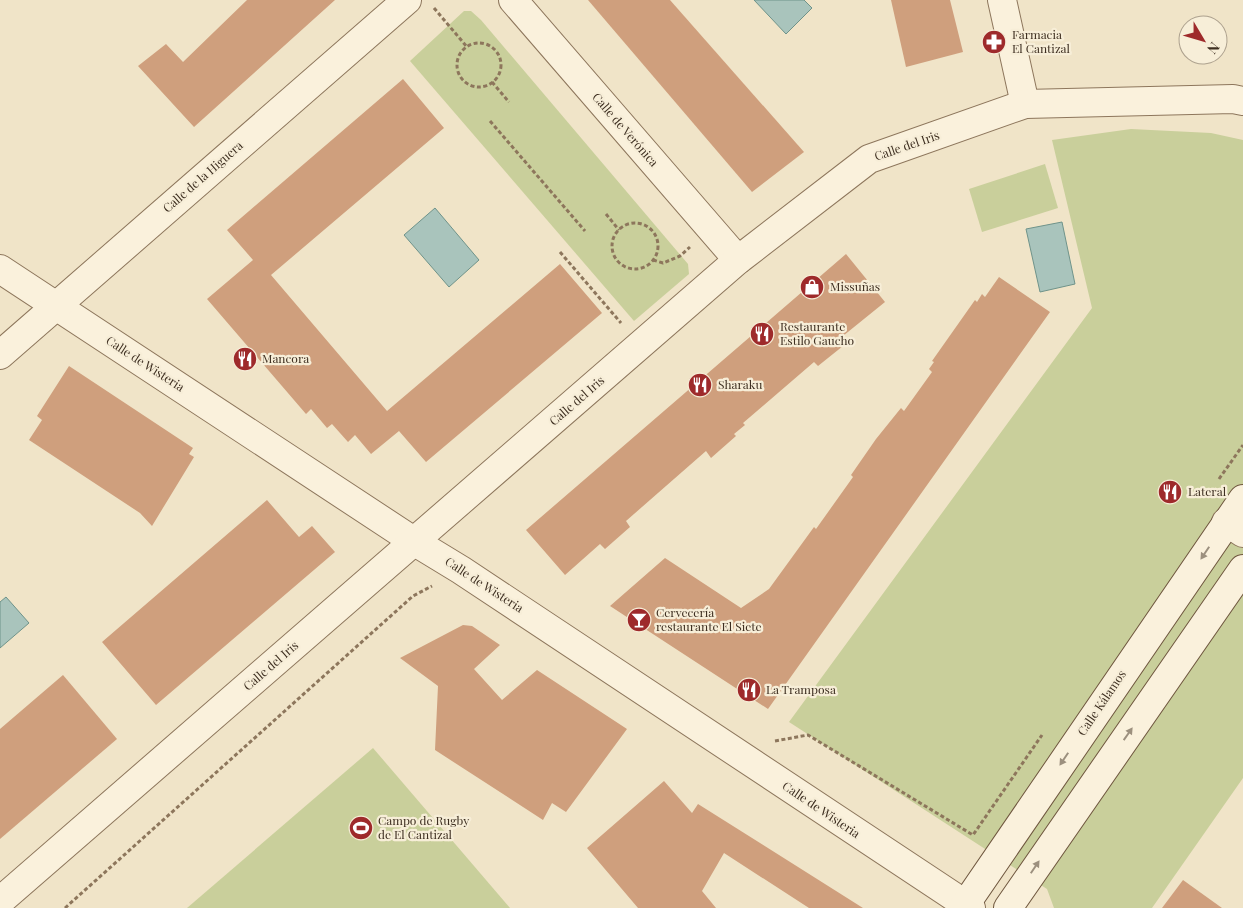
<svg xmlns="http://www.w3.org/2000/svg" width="1243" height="908" viewBox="0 0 1243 908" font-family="'Playfair Display',serif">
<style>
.green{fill:#c9cf9b}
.water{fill:#a9c4bc;stroke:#6f938a}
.building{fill:#cf9f7d}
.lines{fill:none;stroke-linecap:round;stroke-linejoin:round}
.street-casing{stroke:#8d765c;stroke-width:30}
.secondary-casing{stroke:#6f573f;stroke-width:30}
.path{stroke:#8d765c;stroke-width:3;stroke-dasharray:4 2.5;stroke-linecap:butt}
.street{stroke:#faf1dc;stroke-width:28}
.secondary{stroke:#faf1dc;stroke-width:28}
.oneway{fill:#9c907e}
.labels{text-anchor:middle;stroke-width:4.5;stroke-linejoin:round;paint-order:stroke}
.poi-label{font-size:12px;fill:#3d2e20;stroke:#f7eed8;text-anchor:start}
.street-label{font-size:12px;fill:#3d2e20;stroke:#f7eed8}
</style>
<rect width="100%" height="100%" fill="#f0e4c8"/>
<g class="green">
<path d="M464,11h7l10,9 207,244 1,10 -55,47 -224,-260z"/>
<path d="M1131,129l80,4 32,7v638l-91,130h-98l-7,-19 -258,-167 303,-414 -40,-168z"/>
<path d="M1045,164l13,44 -76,24 -13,-43z"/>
<path d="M373,748l137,160h-323z"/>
</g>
<g class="water">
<path d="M754,0h50l8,8 -26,26z"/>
<path d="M435,208l44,52 -30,27 -45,-52z"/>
<path d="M1062,222l13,62 -35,8 -14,-63z"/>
<path d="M6,597l23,26 -29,25v-46z"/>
</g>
<g class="building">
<path d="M247,0h88l-141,127 -56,-61 28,-22 17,18z"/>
<path d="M588,0h82l134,152 -52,40z"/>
<path d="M891,0h59l13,52 -57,15z"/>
<path d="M403,79l41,49 -173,147 116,136 173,-147 42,49 -176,149 -27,-31 -28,23 -16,-19 -7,7 -16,-18 -5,4 -16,-19 -5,5 -99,-115 46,-39 -26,-30z"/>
<path d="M846,254l39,48 -47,38 5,6 -25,20 -4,-4 -71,61 2,2 -11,9 2,2 -25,22 -5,-7 -80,70 4,6 -25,22 -5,-5 -35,31 -39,-45z"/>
<path d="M999,277l51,35 -282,397 -158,-103 55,-48 76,50 28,-19 45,-62 2,2 37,-52 -2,-2 25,-36 25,-31 3,3 28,-39 -3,-3 5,-7 -2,-1 43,-61 2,2 5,-8 3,3z"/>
<path d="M69,366l124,82 -4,6 5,3 -42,69 -12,-13 -111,-73 13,-20 -5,-4z"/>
<path d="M267,500l32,37 13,-11 23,26 -179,153 -54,-63z"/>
<path d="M463,625l9,1 28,19 -26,24 28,31 35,-30 90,59 -61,83 -14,-9 -9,17 -108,-70 3,-64 -38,-28z"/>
<path d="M63,675l54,64 -117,100v-110z"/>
<path d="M664,781l28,32 6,-9 165,104h-54l-85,-55 -22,38 14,17h-78l-51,-60z"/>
<path d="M1183,880l39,28h-60z"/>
</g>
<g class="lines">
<g class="street-casing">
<g id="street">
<path d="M513,0l225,260"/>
<path d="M1002,0l23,104"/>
<path d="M0,269l415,273 46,28 510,338"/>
<path d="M0,355l407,-355"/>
<path d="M1226,522l17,11"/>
<path d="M0,901l738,-641 131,-101 156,-55 208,-5 10,2"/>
</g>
</g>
<g class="secondary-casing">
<g id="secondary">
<path d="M963,908l280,-409"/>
<path d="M1008,908l235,-339"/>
</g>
</g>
<g class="path">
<path d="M434,8l33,39"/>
<circle cx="479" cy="65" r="22"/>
<path d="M492,82l17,20"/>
<path d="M490,121l95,110"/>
<path d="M606,214l13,16"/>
<circle cx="635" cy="246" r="23"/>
<path d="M560,252l61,71"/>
<path d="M653,260l10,3 17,-7 10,-9"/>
<path d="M1219,479l24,-34"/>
<path d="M775,741l33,-6 165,100 69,-100"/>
<path d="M65,908l348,-312 19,-10"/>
</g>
<use href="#street" class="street"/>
<use href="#secondary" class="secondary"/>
</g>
<defs><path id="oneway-solid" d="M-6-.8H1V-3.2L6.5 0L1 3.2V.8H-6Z" transform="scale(1.25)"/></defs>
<g class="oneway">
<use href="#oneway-solid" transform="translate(1205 553) rotate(124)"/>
<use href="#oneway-solid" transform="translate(1128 734) rotate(-55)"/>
<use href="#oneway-solid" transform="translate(1064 759) rotate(124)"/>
<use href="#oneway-solid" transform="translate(1035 867) rotate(-56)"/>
</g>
<defs>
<g id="pharmacy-disc" transform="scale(1.25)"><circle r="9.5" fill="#9e2a2b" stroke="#f7eed8"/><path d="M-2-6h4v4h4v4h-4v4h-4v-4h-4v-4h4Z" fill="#fff"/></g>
<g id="shop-disc" transform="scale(1.25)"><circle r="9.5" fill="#9e2a2b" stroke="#f7eed8"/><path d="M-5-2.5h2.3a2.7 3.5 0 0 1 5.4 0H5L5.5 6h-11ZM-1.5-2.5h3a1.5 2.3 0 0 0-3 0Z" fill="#fff"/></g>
<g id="restaurant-disc" transform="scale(1.25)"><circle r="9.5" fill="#9e2a2b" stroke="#f7eed8"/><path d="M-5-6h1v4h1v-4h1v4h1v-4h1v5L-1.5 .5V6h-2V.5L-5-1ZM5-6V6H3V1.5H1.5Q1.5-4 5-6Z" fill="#fff"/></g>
<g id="bar-disc" transform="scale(1.25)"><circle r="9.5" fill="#9e2a2b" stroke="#f7eed8"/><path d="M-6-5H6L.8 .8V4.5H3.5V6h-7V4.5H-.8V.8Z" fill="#fff"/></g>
<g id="stadium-disc" transform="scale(1.25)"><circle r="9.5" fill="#9e2a2b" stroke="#f7eed8"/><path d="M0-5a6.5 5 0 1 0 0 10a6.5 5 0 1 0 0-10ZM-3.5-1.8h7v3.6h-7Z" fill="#fff"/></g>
</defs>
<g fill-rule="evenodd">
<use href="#pharmacy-disc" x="994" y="42"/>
<use href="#shop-disc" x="812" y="287"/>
<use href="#restaurant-disc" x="762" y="334"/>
<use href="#restaurant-disc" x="245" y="359"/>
<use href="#restaurant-disc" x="700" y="385"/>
<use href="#restaurant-disc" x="1170" y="492"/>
<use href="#bar-disc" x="639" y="620"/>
<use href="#restaurant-disc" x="749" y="690"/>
<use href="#stadium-disc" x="361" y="828"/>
</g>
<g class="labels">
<g class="poi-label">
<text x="1012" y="39">Farmacia<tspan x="1012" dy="14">El Cantizal</tspan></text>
<text x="830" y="291">Missuñas</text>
<text x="780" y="331">Restaurante<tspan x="780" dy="14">Estilo Gaucho</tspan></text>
<text x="262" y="363">Mancora</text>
<text x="718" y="389">Sharaku</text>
<text x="1188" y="496">Lateral</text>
<text x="656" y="617">Cervecería<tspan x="656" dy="14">restaurante El Siete</tspan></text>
<text x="766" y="694">La Tramposa</text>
<text x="378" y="825">Campo de Rugby<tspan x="378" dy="14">de El Cantizal</tspan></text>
</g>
<g class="street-label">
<text transform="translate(625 130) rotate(49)" y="4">Calle de Verónica</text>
<text transform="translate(907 146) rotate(-19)" y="4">Calle del Iris</text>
<text transform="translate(203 177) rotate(-41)" y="4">Calle de la Higuera</text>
<text transform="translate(145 364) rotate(33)" y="4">Calle de Wisteria</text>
<text transform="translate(577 401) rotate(-41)" y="4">Calle del Iris</text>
<text transform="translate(484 585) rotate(33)" y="4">Calle de Wisteria</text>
<text transform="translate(271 666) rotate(-41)" y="4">Calle del Iris</text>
<text transform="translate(1102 703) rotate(-56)" y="4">Calle Kálamos</text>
<text transform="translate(821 810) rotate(34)" y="4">Calle de Wisteria</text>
</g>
</g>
<g transform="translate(1203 40) rotate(128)"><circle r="24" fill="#f7eed8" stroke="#ada18e"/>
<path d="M0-4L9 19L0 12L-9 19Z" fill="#9e2a2b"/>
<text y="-8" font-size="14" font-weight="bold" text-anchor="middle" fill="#3d2e20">N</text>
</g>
</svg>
